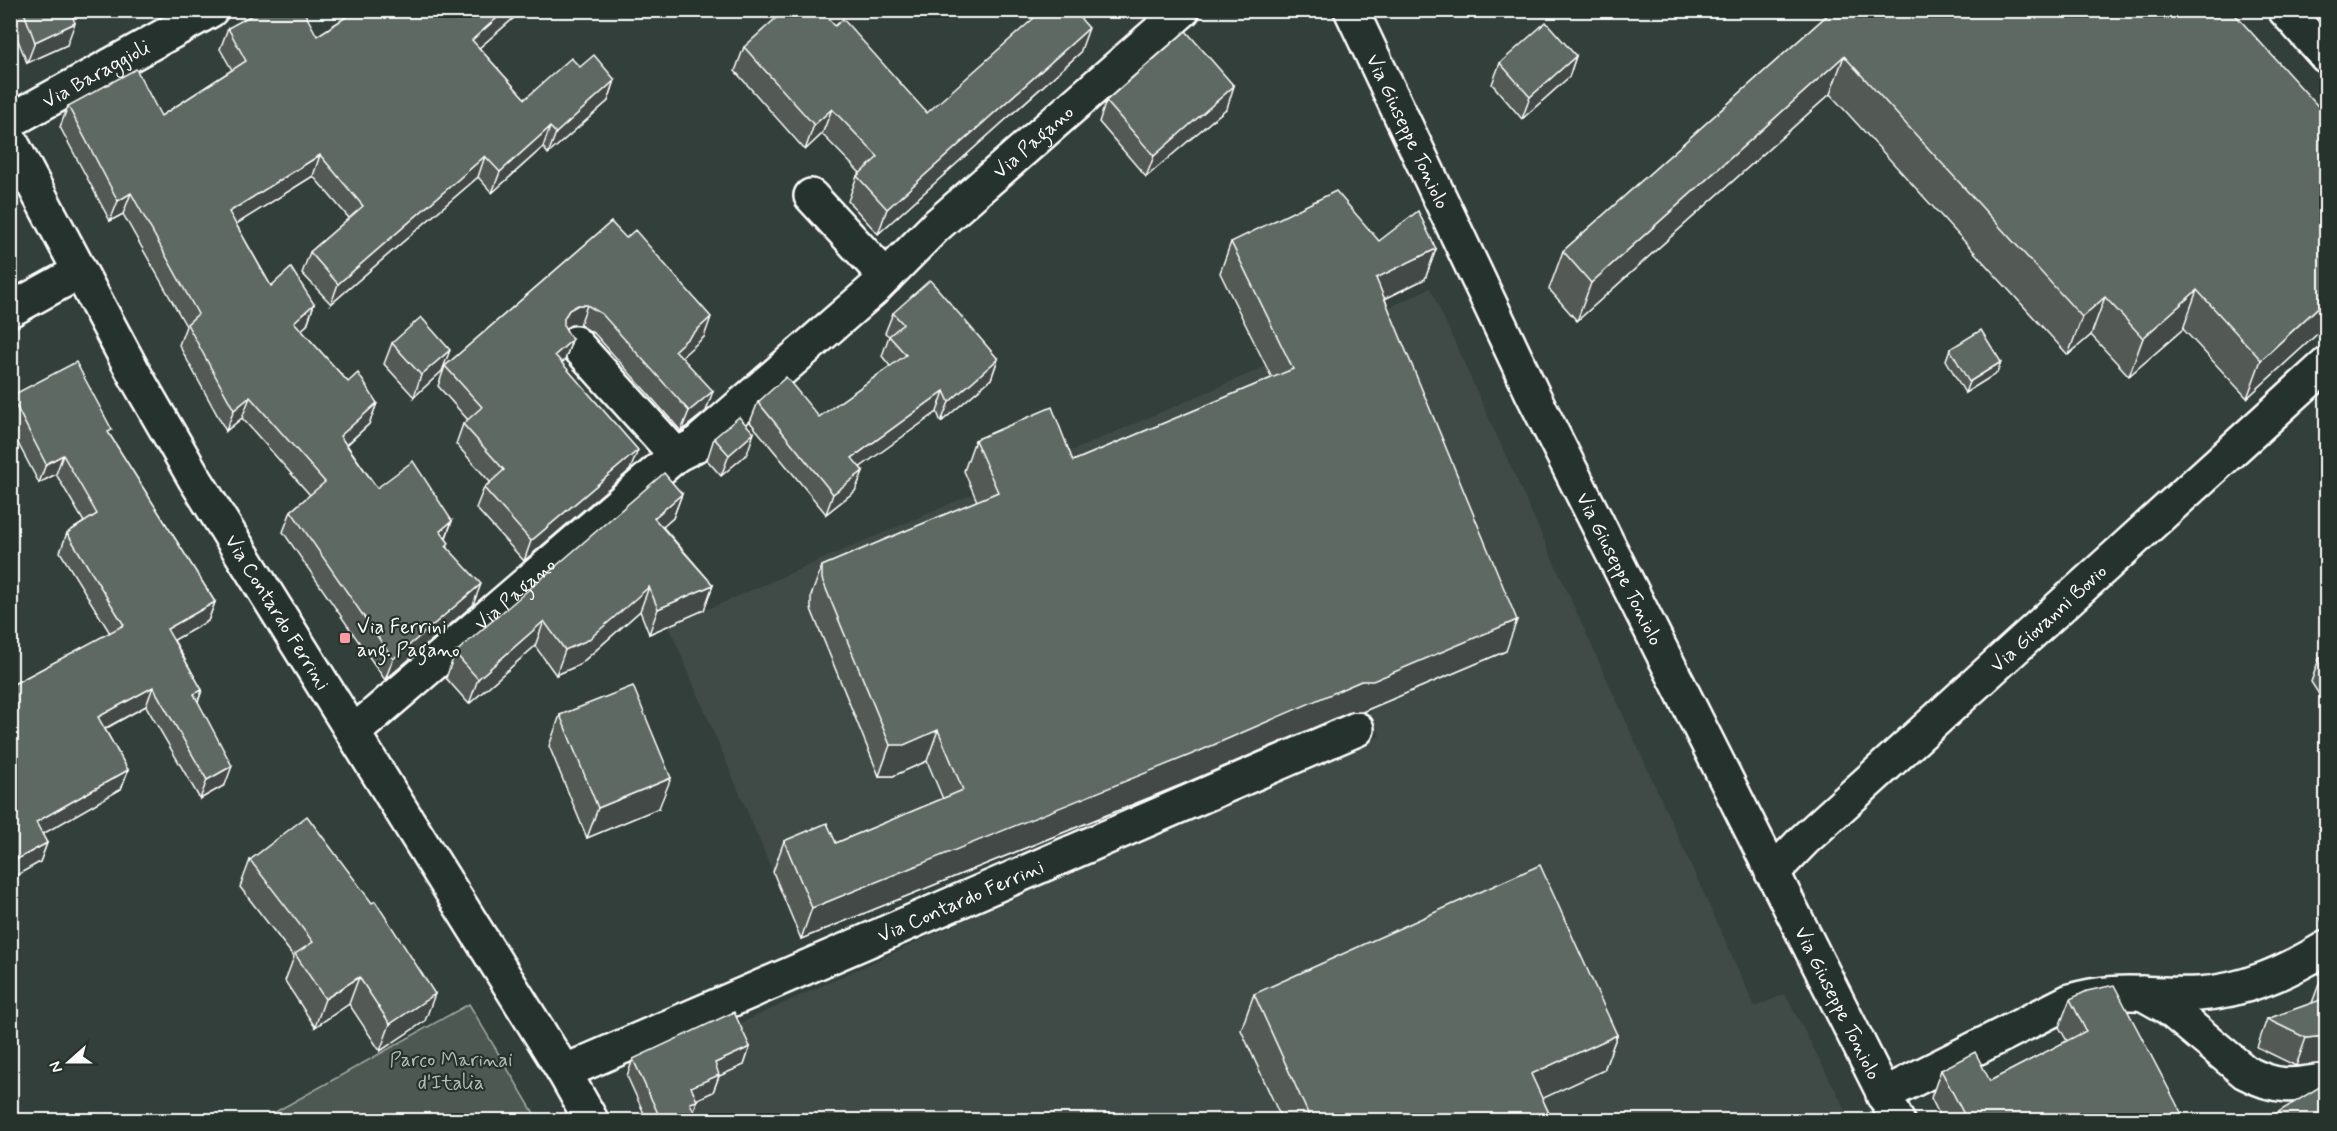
<svg xmlns="http://www.w3.org/2000/svg" width="2337" height="1131" viewBox="0 0 2337 1131" font-family="Mynerve,sans-serif">
<style>
.built{fill:#404c47}
.green{fill:#4d5853;stroke:#a6aca9;stroke-width:1.5}
.lines{fill:none;stroke-linecap:round;stroke-linejoin:round}
.minor-casing{stroke:#fff;stroke-width:38}
.minor{stroke:#26332d;stroke-width:33}
.wall{fill:#525a56;stroke:#fff;stroke-width:1.5}
.shaded-wall{fill:#424a46;stroke:#fff;stroke-width:1.5}
.building{fill:#5f6964;stroke:#fff;stroke-width:1.5}
.poi-dot{fill:#ff9aa2;stroke:#26332d;stroke-width:2}
.labels{text-anchor:middle;stroke-width:4.5;stroke-linejoin:round;paint-order:stroke}
.street-label{font-size:20px;fill:#fff;stroke:#26332d}
.poi-label{font-size:20px;fill:#fff;stroke:#26332d;text-anchor:start}
.park-label{font-size:20px;fill:#b8bcba;stroke:#26332d}
</style>
<rect width="100%" height="100%" fill="#333f3a"/>
<filter id="ink" filterUnits="userSpaceOnUse"><feTurbulence type="fractalNoise" baseFrequency=".0167" numOctaves="2"/><feDisplacementMap in="SourceGraphic" scale="12" xChannelSelector="R" yChannelSelector="G"/><feConvolveMatrix kernelMatrix="1 2 1 2 8 2 1 2 1" color-interpolation-filters="sRGB"/></filter>
<g filter="url(#ink)">
<path class="built" d="M1430,288l325,719 30,-13 66,126h-1204l81,-91 274,-126 378,-167 -11,-27 -568,230 -132,-313 589,-256z"/>
<path class="green" d="M469,1004l69,116h-277z"/>
<g class="lines">
<g class="minor-casing">
<g id="minor">
<path id="s1" d="M1351,10l181,383 365,727"/>
<path d="M2285,10l41,46"/>
<path id="s2" d="M10,121l201,-111"/>
<path id="s3" d="M10,140l125,235 60,104 369,593 27,48"/>
<path d="M811,196l75,81"/>
<path d="M10,310l69,-38"/>
<path id="s4" d="M676,455l18,-9 180,-157 62,-63 247,-216"/>
<path id="s5" d="M354,732l322,-277 -101,-112"/>
<path id="s6" d="M1772,873l32,-33 522,-475"/>
<path d="M2142,993l25,14 78,65c30,16 48,15 81,8"/>
<path id="s7" d="M564,1072l793,-343"/>
<path d="M1883,1095l187,-94c46,-14 81,-5 128,-7 47,-3 88,-22 128,-46"/>
</g>
</g>
<use href="#minor" class="minor"/>
</g>
<g class="wall">
<path d="M10,10h60l-3,35 -40,18 -17,-43z"/>
<path d="M357,10h166l-44,38 46,51 55,-32 35,13 -7,21 -60,53 -5,-7 -51,46 -14,-16 -147,127 -29,-31 8,-21 39,-34 -36,-42 -77,48 35,62 43,18 -7,21 -6,5 47,52 29,21 -8,21 -22,21 30,43 75,33 -6,17 2,10 25,57 -88,75 -102,-148 8,-21 19,-16 -68,-77 -16,13 -47,-86 7,-19 -63,-112 -13,7 -50,-94 8,-21 93,10 71,-46 -12,-21 8,-21 89,8z"/>
<path d="M1833,10l493,105v211l-79,72 -64,-69 -54,47 -38,-41 -23,20 -238,-261 -253,227 -28,-32 14,-38z"/>
<path d="M835,26l92,87 153,-60 -202,181 -30,-33 9,-25 3,-3 -38,-39 -17,16 -70,-79 9,-24z"/>
<path d="M1576,56l-7,21 -47,42 -30,-35 8,-21z"/>
<path d="M1106,101l121,7 -81,69 -47,-55z"/>
<path d="M611,222l93,115 -23,20 25,54 -25,20 -86,-97 -15,-9h-9l-6,3 7,12 -7,20 -4,3 69,107 -106,91 -48,-53 8,-20 6,-6 -34,-38 7,-20 5,-4 -30,-34 7,-20z"/>
<path d="M1379,241l57,8 -11,30 -40,20 121,352 -144,61h-12l-167,72 -382,155 -28,-67 11,-31 52,2 107,-44 -16,-38 -34,15h-14l-68,-167v-13l11,-30 155,-65 -13,-30 11,-31 98,21 199,-83 -52,-105 11,-31z"/>
<path d="M893,313l105,46 -7,20 -50,43 -4,-10 -77,55 3,4 -8,20 -29,23 -76,-92 8,-20 61,15 71,-51 -8,-10 7,-20 -4,-3z"/>
<path d="M392,343l50,28 -28,26 -30,-33z"/>
<path d="M1950,349l51,13 -4,11 -32,20 -19,-33z"/>
<path d="M10,397l100,38 105,167 -7,19 -34,19 28,50 -4,12 27,83 -25,14 -54,-93 -41,23 23,41 -7,19 -79,45 5,9 -7,19 -30,17v-193l100,-53 -50,-81 7,-19 17,-11 -28,-48 -17,9 -29,-55z"/>
<path d="M714,438l33,16 -26,22 -14,-16z"/>
<path d="M682,494l-9,24 -10,9 50,58 -9,25 -55,24 -9,-23 -61,54 -23,10 -21,-29 -66,58 -23,-26 9,-25z"/>
<path d="M2326,655v50l-15,-23 8,-23z"/>
<path d="M560,715l99,93 -72,30 -38,-92z"/>
<path d="M250,860l175,161 -45,30 -31,-47 -34,23 -30,-46 9,-24 -54,-70z"/>
<path d="M2326,903v26l-5,-10z"/>
<path d="M2326,974v89l-30,3 -39,-19 10,-28 45,-16 10,-27z"/>
<path d="M1254,994l363,41 -13,35 -62,28 10,22h-270l-41,-90z"/>
<path d="M2070,999l115,121h-243l-11,-22 10,-28 49,11 77,-40 -8,-14z"/>
<path d="M750,1047l-6,18 -25,11 -6,16 -16,7v2l-3,10 4,9h-51l-20,-44 6,-17z"/>
</g>
<g class="shaded-wall">
<path d="M506,10h17l-59,51 8,-21z"/>
<path d="M75,23l-8,22 -40,18 8,-21z"/>
<path d="M1089,28l-9,25 -202,181 9,-25z"/>
<path d="M1576,56l-7,21 -47,42 8,-22z"/>
<path d="M1844,56l-14,38 -253,227 14,-38z"/>
<path d="M615,80l-7,21 -60,53 8,-21z"/>
<path d="M1234,86l-7,22 -81,69 8,-21z"/>
<path d="M832,109l-10,25 -17,16 9,-25z"/>
<path d="M550,127l-7,20 -51,46 8,-21z"/>
<path d="M320,155l-7,21 -91,57 7,-21z"/>
<path d="M485,156l-7,21 -147,127 7,-20z"/>
<path d="M131,193l-8,21 -13,7 8,-20z"/>
<path d="M1436,249l-11,30 -60,29 11,-30z"/>
<path d="M2197,290l-14,39 -54,47 14,-38z"/>
<path d="M2105,297l-14,38 -23,20 14,-38z"/>
<path d="M2326,300v26l-79,72 14,-38z"/>
<path d="M314,304l-7,21 -21,18 8,-21z"/>
<path d="M578,305h9l-7,20h-9l-9,5 2,-12 5,-8z"/>
<path d="M711,317l-7,20 -37,33 8,-20z"/>
<path d="M572,340l-7,20 -18,15 8,-20z"/>
<path d="M450,350l-8,21 -28,26 7,-22z"/>
<path d="M998,359l-7,20 -50,43 8,-20z"/>
<path d="M2001,362l-4,11 -32,20 4,-11z"/>
<path d="M713,391l-7,20 -25,20 8,-20z"/>
<path d="M944,391l-7,21 -92,66 7,-20z"/>
<path d="M250,397l-8,21 -16,13 8,-21z"/>
<path d="M377,403l-8,21 -36,33 7,-21z"/>
<path d="M754,433l-7,21 -26,22 8,-21z"/>
<path d="M638,450l-8,20 -106,91 7,-20z"/>
<path d="M63,455l-7,19 -17,9 7,-19z"/>
<path d="M863,471l-8,20 -29,23 7,-20z"/>
<path d="M682,494l-9,24 -28,24 9,-24z"/>
<path d="M452,521l-8,21 -4,-11z"/>
<path d="M481,584l-8,21 -88,75 8,-21z"/>
<path d="M713,585l-9,25 -55,24 9,-25z"/>
<path d="M649,587l-9,24 -61,54 -23,10 9,-25z"/>
<path d="M215,602l-7,19 -48,27 7,-19z"/>
<path d="M1517,620l-11,31 -144,61h-12l-167,72 -382,155 11,-31 549,-227z"/>
<path d="M544,621l-9,25 -66,58 9,-25z"/>
<path d="M153,687l-7,19 -55,30 7,-19z"/>
<path d="M202,690l-7,19 -1,-15z"/>
<path d="M938,730l-11,31 -34,15h-14l11,-31z"/>
<path d="M232,766l-7,19 -25,14 7,-19z"/>
<path d="M128,770l-7,19 -92,53 7,-20z"/>
<path d="M671,778l-12,30 -72,30 11,-30z"/>
<path d="M47,843l-7,19 -30,17v-16z"/>
<path d="M359,977l-10,27 -34,23 10,-28z"/>
<path d="M435,994l-10,27 -45,30 10,-27z"/>
<path d="M1617,1035l-13,35 -86,40 13,-36z"/>
<path d="M2326,1036v27l-30,3 10,-28z"/>
<path d="M750,1047l-6,18 -25,11 -6,16 -28,13 6,-18 24,-24z"/>
<path d="M697,1101l-6,17 -1,-15z"/>
</g>
<g class="building">
<path d="M23,10h47l5,13 -40,19z"/>
<path d="M261,10h42l14,26 40,-26h149l-34,30 53,59 46,-41 9,9 14,-12 21,25 -59,53 -6,-6 -50,45 -15,-16 -147,128 -28,-32 53,-46 -43,-51 -91,57 42,74 20,-18 23,36 -20,18 54,60 10,-9 19,30 -37,33 37,52 36,-27 39,60 -12,10 9,12 -3,3 35,38 -88,75 -102,-148 34,-29 -75,-85 -16,13 -47,-86 11,-10 -67,-121 -13,8 -50,-95 68,-37 25,47 85,-55 -18,-33z"/>
<path d="M785,10h36l14,16 8,-7 84,94 116,-103h30l16,18 -202,181 -30,-33 21,-19 -46,-48 -18,16 -70,-78z"/>
<path d="M1833,10h398l95,105v185l-65,60 -64,-70 -54,48 -38,-41 -23,20 -238,-261 -253,227 -28,-32z"/>
<path d="M1546,22l30,34 -46,41 -30,-34z"/>
<path d="M1186,31l48,55 -80,70 -48,-55z"/>
<path d="M1336,191l43,50 39,-30 18,38 -60,29 141,342 -144,61h-12l-166,72 -383,155 -28,-67 43,-18 9,20 127,-53 -25,-60 -34,15h-14l-68,-166v-13l176,-74 -23,-52 77,-33 21,54 220,-92 -62,-127z"/>
<path d="M611,222l15,16 9,-8 76,87 -36,33 38,41 -24,20 -87,-97 -15,-9h-9l-9,5 -5,8v8l8,14 -17,15 83,95 -107,91 -47,-53 20,-18 -41,-46 19,-17 -37,-41z"/>
<path d="M930,280l68,79 -49,43 -5,-11 -92,67 11,13 -30,23 -75,-92 28,-25 33,40 87,-62 -17,-19 14,-12 -10,-11z"/>
<path d="M421,317l29,33 -29,25 -29,-32z"/>
<path d="M1981,330l20,32 -32,20 -19,-33z"/>
<path d="M76,362l36,68 -4,2 107,170 -48,27 35,61 -8,4 38,72 -25,14 -54,-93 -55,30 30,53 -92,52 11,21 -37,20v-177l114,-61 -57,-92 30,-19 -34,-59 -17,9 -35,-68z"/>
<path d="M739,417l15,16 -25,22 -15,-17z"/>
<path d="M664,473l18,21 -28,24 59,67 -55,24 -9,-22 -61,53 -23,10 -21,-29 -66,58 -23,-26z"/>
<path d="M2326,655v15l-7,-11z"/>
<path d="M633,686l38,92 -73,30 -38,-93z"/>
<path d="M307,816l65,87 3,-2 60,93 -45,30 -31,-47 -34,22 -30,-45 18,-12 -63,-82z"/>
<path d="M1540,865l77,170 -86,39 21,46h-241l-57,-126z"/>
<path d="M2326,974v13l-4,-11z"/>
<path d="M2114,985l71,135h-218l-26,-50 34,-18 15,29 96,-50 -16,-32 17,-8z"/>
<path d="M2326,998v38l-20,2 -39,-19z"/>
<path d="M734,1012l16,35 -35,16 4,12 -28,12 6,14 -7,2 8,17h-37l-28,-61z"/>
<path d="M2326,1083v37h-61z"/>
</g>
</g>
<rect class="poi-dot" x="339" y="632" width="12" height="12" rx="3"/>
<g class="labels">
<g class="street-label">
<text dy="7" stroke="none"><textPath href="#s2" startOffset="98">Via Baraggioli</textPath></text>
<text dy="7" stroke="none"><textPath href="#s1" startOffset="134">Via Giuseppe Toniolo</textPath></text>
<text dy="7" stroke="none"><textPath href="#s4" startOffset="476">Via Pagano</textPath></text>
<text dy="7" stroke="none"><textPath href="#s1" startOffset="620">Via Giuseppe Toniolo</textPath></text>
<text dy="7" stroke="none"><textPath href="#s5" startOffset="212">Via Pagano</textPath></text>
<text dy="7" stroke="none"><textPath href="#s3" startOffset="543">Via Contardo Ferrini</textPath></text>
<text dy="7" stroke="none"><textPath href="#s6" startOffset="376">Via Giovanni Bovio</textPath></text>
<text dy="7" stroke="none"><textPath href="#s7" startOffset="432">Via Contardo Ferrini</textPath></text>
<text dy="7" stroke="none"><textPath href="#s1" startOffset="1106">Via Giuseppe Toniolo</textPath></text>
</g>
<g class="poi-label">
<text x="357" y="633">Via Ferrini<tspan x="357" dy="23">ang. Pagano</tspan></text>
</g>
<g class="park-label">
<text x="451" y="1066">Parco Marinai<tspan x="451" dy="23">d'Italia</tspan></text>
</g>
</g>
<rect width="2337" height="1131" fill="none" stroke="#26332d" stroke-width="36"/>
<rect x="18" y="18" width="2301" height="1095" fill="none" stroke="#fff" stroke-width="2" filter="url(#ink)"/>
<g transform="translate(69 1062) rotate(249)" stroke="#26332d" stroke-width="4.5" paint-order="stroke">
<path d="M0-4.5L10 22L0 15L-10 22Z" fill="#ffffff"/>
<text y="-9" font-size="16" font-weight="bold" text-anchor="middle" fill="#ffffff">N</text>
</g>
</svg>
